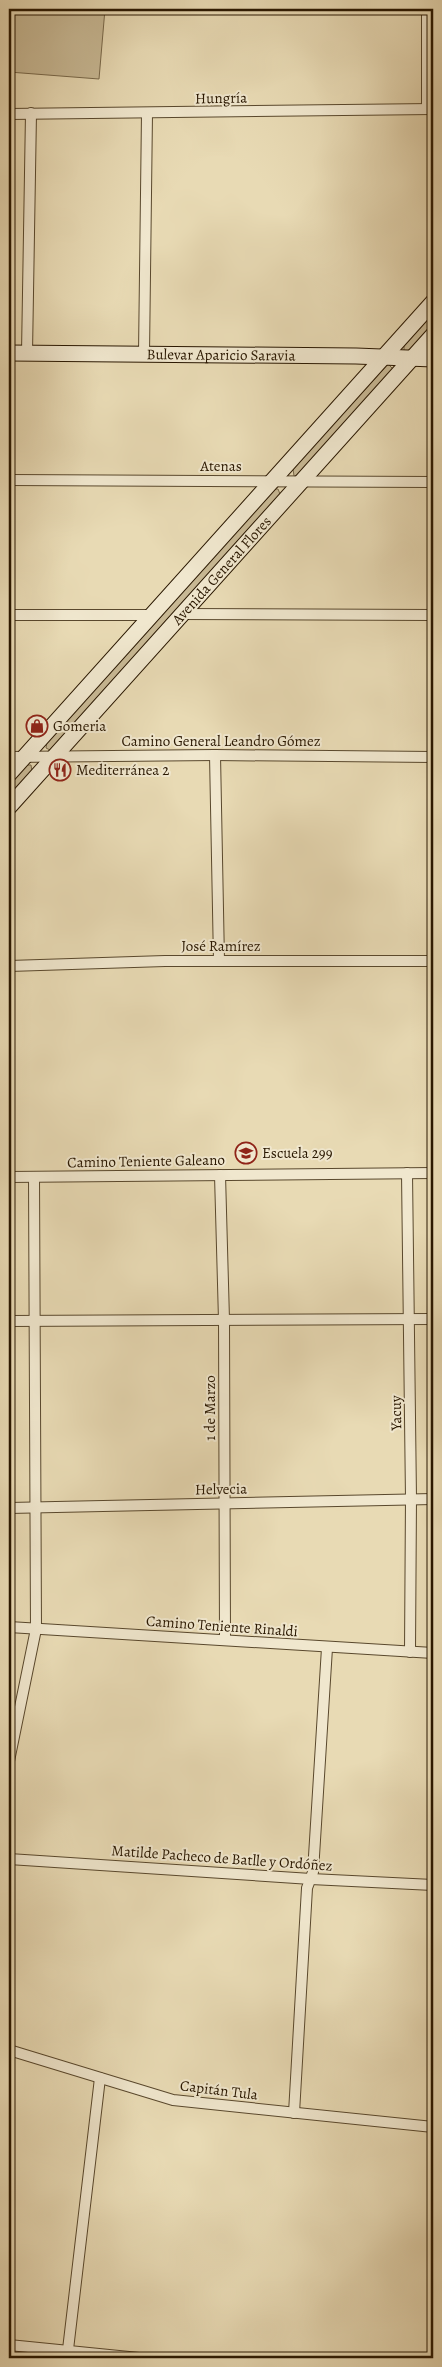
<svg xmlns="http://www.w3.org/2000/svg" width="442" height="2367" viewBox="0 0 442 2367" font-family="Alegreya,serif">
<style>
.green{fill:#c8b995;stroke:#78684a}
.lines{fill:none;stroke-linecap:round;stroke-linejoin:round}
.street-casing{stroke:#59482d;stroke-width:12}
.secondary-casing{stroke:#291700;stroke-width:17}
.street{stroke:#f0e7ce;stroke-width:10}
.secondary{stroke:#f0e7ce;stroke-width:15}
.labels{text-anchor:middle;stroke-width:4;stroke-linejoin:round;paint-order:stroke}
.street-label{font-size:15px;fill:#291700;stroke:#f0e7ce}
.poi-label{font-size:15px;fill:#291700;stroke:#f0e7ce;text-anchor:start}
</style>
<rect width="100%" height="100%" fill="#e8dab4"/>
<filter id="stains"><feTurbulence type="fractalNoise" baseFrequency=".004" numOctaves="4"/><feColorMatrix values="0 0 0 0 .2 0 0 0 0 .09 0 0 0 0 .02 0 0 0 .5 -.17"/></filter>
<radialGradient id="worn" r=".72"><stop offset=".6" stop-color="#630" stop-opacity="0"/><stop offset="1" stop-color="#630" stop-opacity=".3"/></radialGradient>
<g class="green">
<path d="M9,9h96l-6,70 -90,-7z"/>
<path d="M433,313v12l-23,25 -6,1v-6z"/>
<path d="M388,364l5,5 -96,107h-3l-1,-7z"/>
<path d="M275,489h3l2,5 -230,256 -4,-2 1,-6z"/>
<path d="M27,765h4l1,6 -23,26v-12z"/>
</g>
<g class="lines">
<g class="street-casing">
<g id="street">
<path d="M427,109v-100"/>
<path d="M9,114l424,-5"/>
<path d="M27,353l4,-240"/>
<path d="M144,354l3,-241"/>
<path d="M9,480l424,2"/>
<path d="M181,614l252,1"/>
<path d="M9,615h141"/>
<path d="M215,755l4,206"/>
<path d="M9,757l206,-2 218,2"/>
<path d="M9,966l156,-5h268"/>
<path d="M407,1173l4,325 -1,154"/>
<path d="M220,1175l4,145 1,320"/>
<path d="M9,1177l424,-4"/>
<path d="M9,1321l424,-2"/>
<path d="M9,1508l424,-9"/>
<path d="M9,1627l424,26"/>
<path d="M9,1761l27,-132 -2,-452"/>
<path d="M9,1859l302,20 122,6"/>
<path d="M9,2050l164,50 260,27"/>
<path d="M294,2113l13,-225 6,-16 14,-224"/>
<path d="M9,2345l130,13"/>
<path d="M67,2358l33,-280"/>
</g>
</g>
<g class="secondary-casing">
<g id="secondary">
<path id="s1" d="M9,353l347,3 77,3"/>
<path d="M9,774l424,-472"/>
<path id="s2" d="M9,807l424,-472"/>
</g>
</g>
<use href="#street" class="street"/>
<use href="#secondary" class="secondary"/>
</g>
<defs>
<g id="shop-ring" transform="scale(1.125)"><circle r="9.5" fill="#f0e7ce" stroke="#8f2418" stroke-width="1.5"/><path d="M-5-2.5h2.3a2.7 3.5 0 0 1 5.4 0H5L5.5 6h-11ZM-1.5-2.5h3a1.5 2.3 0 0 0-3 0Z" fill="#8f2418"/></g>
<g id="restaurant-ring" transform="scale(1.125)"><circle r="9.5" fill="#f0e7ce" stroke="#8f2418" stroke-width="1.5"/><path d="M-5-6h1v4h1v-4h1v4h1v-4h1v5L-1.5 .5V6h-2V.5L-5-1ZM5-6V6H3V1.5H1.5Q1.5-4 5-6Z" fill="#8f2418"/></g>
<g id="school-ring" transform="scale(1.125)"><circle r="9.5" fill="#f0e7ce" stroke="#8f2418" stroke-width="1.5"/><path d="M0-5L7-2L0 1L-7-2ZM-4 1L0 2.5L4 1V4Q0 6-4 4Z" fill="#8f2418"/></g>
</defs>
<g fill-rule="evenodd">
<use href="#shop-ring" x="37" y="726"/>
<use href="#restaurant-ring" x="60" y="770"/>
<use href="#school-ring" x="246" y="1153"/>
</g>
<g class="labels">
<g class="street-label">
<text transform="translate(221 98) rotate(-1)" y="5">Hungría</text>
<text dy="5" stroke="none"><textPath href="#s1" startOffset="212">Bulevar Aparicio Saravia</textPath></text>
<text x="221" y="471">Atenas</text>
<text dy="5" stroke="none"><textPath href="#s2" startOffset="318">Avenida General Flores</textPath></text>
<text x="221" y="746">Camino General Leandro Gómez</text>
<text x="221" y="951">José Ramírez</text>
<text transform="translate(146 1161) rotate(-1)" y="5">Camino Teniente Galeano</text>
<text transform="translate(210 1408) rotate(-90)" y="5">1 de Marzo</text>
<text transform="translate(396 1413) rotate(-91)" y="5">Yacuy</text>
<text transform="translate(221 1489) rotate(-1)" y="5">Helvecia</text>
<text transform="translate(222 1626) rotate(4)" y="5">Camino Teniente Rinaldi</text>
<text transform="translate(222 1858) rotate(4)" y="5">Matilde Pacheco de Batlle y Ordóñez</text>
<text transform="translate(219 2090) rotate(7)" y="5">Capitán Tula</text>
</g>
<g class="poi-label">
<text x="53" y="731">Gomeria</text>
<text x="76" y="775">Mediterránea 2</text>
<text x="262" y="1158">Escuela 299</text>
</g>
</g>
<rect width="442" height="2367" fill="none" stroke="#e8dab4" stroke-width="30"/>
<rect x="10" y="10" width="422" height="2347" fill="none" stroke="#291700" stroke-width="2.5"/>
<rect x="15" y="15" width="412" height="2337" fill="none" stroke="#291700"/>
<rect width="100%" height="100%" filter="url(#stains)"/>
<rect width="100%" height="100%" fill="url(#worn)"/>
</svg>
